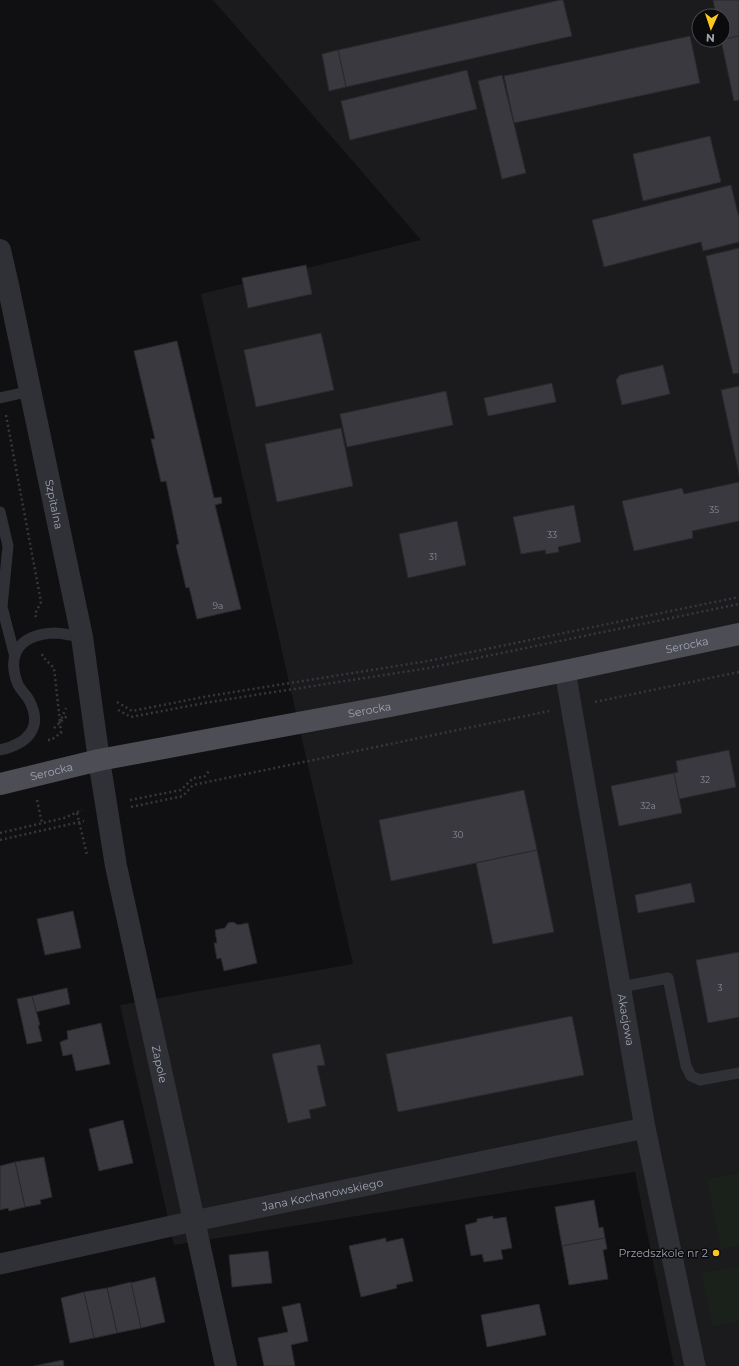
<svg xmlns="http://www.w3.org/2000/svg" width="739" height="1366" viewBox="0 0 739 1366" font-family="Montserrat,sans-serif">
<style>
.built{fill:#1b1b1e;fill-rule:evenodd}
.green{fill:#1a211b}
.building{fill:#39393f;stroke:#2a292d}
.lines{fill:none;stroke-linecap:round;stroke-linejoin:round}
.path{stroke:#36373d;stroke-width:2.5;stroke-dasharray:2 3;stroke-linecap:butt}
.service{stroke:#303136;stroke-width:11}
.minor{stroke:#303136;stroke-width:21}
.tertiary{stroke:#303136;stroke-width:22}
.primary{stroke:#4c4d55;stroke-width:22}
.poi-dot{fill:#fec71b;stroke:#0b0a0c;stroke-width:1.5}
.labels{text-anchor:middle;stroke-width:3;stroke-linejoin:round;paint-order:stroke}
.number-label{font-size:9px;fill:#868996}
.street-label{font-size:11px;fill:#9fa4b3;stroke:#0b0a0c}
.poi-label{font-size:11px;fill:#9fa4b3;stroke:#0b0a0c;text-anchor:end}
</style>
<rect width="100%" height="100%" fill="#100f11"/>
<path class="built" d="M213,0h526v1366h-65l-39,-194 -461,73 -54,-240 233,-41 -152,-670 220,-54zM699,16h24v24h-24z"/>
<g class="green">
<path d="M739,1173v73l-18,3 -14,-70z"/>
<path d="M739,1266v55l-26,6 -11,-54z"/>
</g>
<g class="building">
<path d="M560,0h3l9,36 -226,51 -8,-37z"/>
<path d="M713,0h26v36l-16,4v-24h-7z"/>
<path d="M690,36l10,47 -186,40 -10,-47z"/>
<path d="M739,36v64l-5,1 -13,-61z"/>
<path d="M338,50l8,37 -17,4 -7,-37z"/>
<path d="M467,70l10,39 -127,31 -9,-39z"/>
<path d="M502,75l24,98 -24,6 -24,-98z"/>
<path d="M710,136l11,46 -78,19 -10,-47z"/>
<path d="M731,185l8,33v24l-36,9 -2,-9 -97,25 -12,-47z"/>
<path d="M739,248v125l-6,1 -27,-118z"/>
<path d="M306,265l6,29 -64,14 -6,-30z"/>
<path d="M321,333l13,57 -78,17 -12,-57z"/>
<path d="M177,341l37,157 7,-1 1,6 -7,2 26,104 -44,10 -8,-32 -3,1 -10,-43 3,-1 -13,-63 -5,1 -10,-43h4l-21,-88z"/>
<path d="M663,365l7,29 -48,11 -6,-25 4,-5z"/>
<path d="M552,383l4,19 -68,14 -4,-18z"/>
<path d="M739,386v88l-18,-84z"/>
<path d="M446,391l7,34 -106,22 -7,-33z"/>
<path d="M341,428l12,58 -76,16 -12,-58z"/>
<path d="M739,482v39l-47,10 1,7 -59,13 -12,-50 60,-13 2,6z"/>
<path d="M574,505l7,37 -23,5 1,5 -13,2 -1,-4 -24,4 -8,-37z"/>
<path d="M457,521l9,44 -58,13 -9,-44z"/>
<path d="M729,750l7,37 -57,12 -5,-26 4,-1 -2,-11z"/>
<path d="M674,773l8,40 -63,13 -8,-40z"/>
<path d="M524,790l13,60 -146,31 -12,-61z"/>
<path d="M537,850l17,82 -61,12 -17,-81z"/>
<path d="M691,883l4,19 -57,11 -3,-18z"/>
<path d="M73,911l8,37 -36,7 -8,-36z"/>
<path d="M233,922l5,3 10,-2 9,40 -33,8 -3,-13 -4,1 -3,-16h3l-2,-13 10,-2 3,-5z"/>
<path d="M739,952v65l-31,6 -12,-63z"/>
<path d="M67,988l3,16 -34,8 -4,-16z"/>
<path d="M32,996l8,29h-2l4,16 -15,3 -10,-45z"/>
<path d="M572,1016l12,59 -186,37 -12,-58z"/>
<path d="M101,1023l9,41 -34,7 -4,-17 -9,2 -3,-14 8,-3 -1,-8z"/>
<path d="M320,1044l5,21 -8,1 9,40 -17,4 2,8 -23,5 -16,-69z"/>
<path d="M123,1120l10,43 -34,8 -10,-42z"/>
<path d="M44,1157l8,40 -12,3 1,4 -16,3 -10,-45z"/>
<path d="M15,1162l10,45 -16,4 -1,-3 -8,2v-44z"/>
<path d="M594,1200l5,28 4,-1 2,11 -43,8 -7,-39z"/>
<path d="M493,1216v3l13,-2 6,31 -11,2 2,9 -19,3 -2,-8 -11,2 -6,-31 12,-3v-3z"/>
<path d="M386,1238v4l17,-4 10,43 -17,4 1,3 -36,9 -12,-51z"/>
<path d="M605,1238l2,11 -4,1 5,29 -39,6 -7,-39z"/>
<path d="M268,1251l4,32 -40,4 -3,-32z"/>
<path d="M155,1277l10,45 -24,6 -10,-45z"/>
<path d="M131,1282l10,46 -24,5 -10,-45z"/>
<path d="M107,1288l10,45 -23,5 -10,-46z"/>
<path d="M84,1292l10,46 -24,5 -9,-45z"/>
<path d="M300,1303l8,38 -17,4 4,21h-31l-6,-28 30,-6 -6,-25z"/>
<path d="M539,1304l7,31 -59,12 -6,-32z"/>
<path d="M63,1360l1,6h-30z"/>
</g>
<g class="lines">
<g class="path">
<path d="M6,415l35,187 -6,12 1,3"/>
<path d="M42,654l1,3 11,11 6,54"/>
<path d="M117,702l15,9 77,-15 219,-35 311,-64"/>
<path d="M595,702l144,-30"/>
<path d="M118,710l13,7 79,-15 219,-34 310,-64"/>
<path d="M54,728l14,-13"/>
<path d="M48,740h3l10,-7 -1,-11 6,-14"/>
<path d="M37,800l5,23"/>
<path d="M130,800l51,-10 12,-12 11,-1 6,-7"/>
<path d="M131,807l52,-11 10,-11 356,-74"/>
<path d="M77,813l10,42"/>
<path d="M0,833l64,-15 18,-8"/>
<path d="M0,840l84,-19"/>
</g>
<g class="service">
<path d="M0,398l31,-7"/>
<path d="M0,512l8,34 -6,61 12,46"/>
<path d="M0,750c27,-6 44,-22 29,-50 -3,-6 -10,-11 -12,-18 -11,-31 6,-48 38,-49 8,0 18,3 27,4"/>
<path d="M621,987l47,-9 18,88 5,10 9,4 39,-7"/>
</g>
<g class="minor">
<path id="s1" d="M565,671l80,457 50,238"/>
<path id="s2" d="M0,1264l194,-43 451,-93"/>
</g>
<path class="tertiary" id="s3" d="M0,250l8,35 74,352 17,123 17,106 110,500"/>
<path class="primary" id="s4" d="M0,784l99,-24 291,-54 175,-35 174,-37"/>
</g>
<circle class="poi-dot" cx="716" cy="1253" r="4"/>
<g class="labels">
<g class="number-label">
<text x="714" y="513">35</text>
<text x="552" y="538">33</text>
<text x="433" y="560">31</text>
<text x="218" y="609">9a</text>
<text x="705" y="783">32</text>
<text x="648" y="809">32a</text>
<text x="458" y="838">30</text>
<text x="720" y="991">3</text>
</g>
<g class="street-label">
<text dy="4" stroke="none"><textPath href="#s3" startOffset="260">Szpitalna</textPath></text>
<text dy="4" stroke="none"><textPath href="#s4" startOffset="701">Serocka</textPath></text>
<text dy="4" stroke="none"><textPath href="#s4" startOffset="377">Serocka</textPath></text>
<text dy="4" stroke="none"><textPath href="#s4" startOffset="53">Serocka</textPath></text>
<text dy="4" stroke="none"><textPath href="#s1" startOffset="354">Akacjowa</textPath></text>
<text dy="4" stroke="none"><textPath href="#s3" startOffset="830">Zapole</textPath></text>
<text dy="4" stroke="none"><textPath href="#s2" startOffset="330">Jana Kochanowskiego</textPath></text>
</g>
<g class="poi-label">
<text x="708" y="1257">Przedszkole nr 2</text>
</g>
</g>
<g transform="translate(711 28) rotate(183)"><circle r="19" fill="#0b0a0c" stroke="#46484f"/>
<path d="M0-3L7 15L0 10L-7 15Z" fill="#fec71b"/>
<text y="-6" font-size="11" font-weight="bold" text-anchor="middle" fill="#9fa4b3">N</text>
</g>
</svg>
